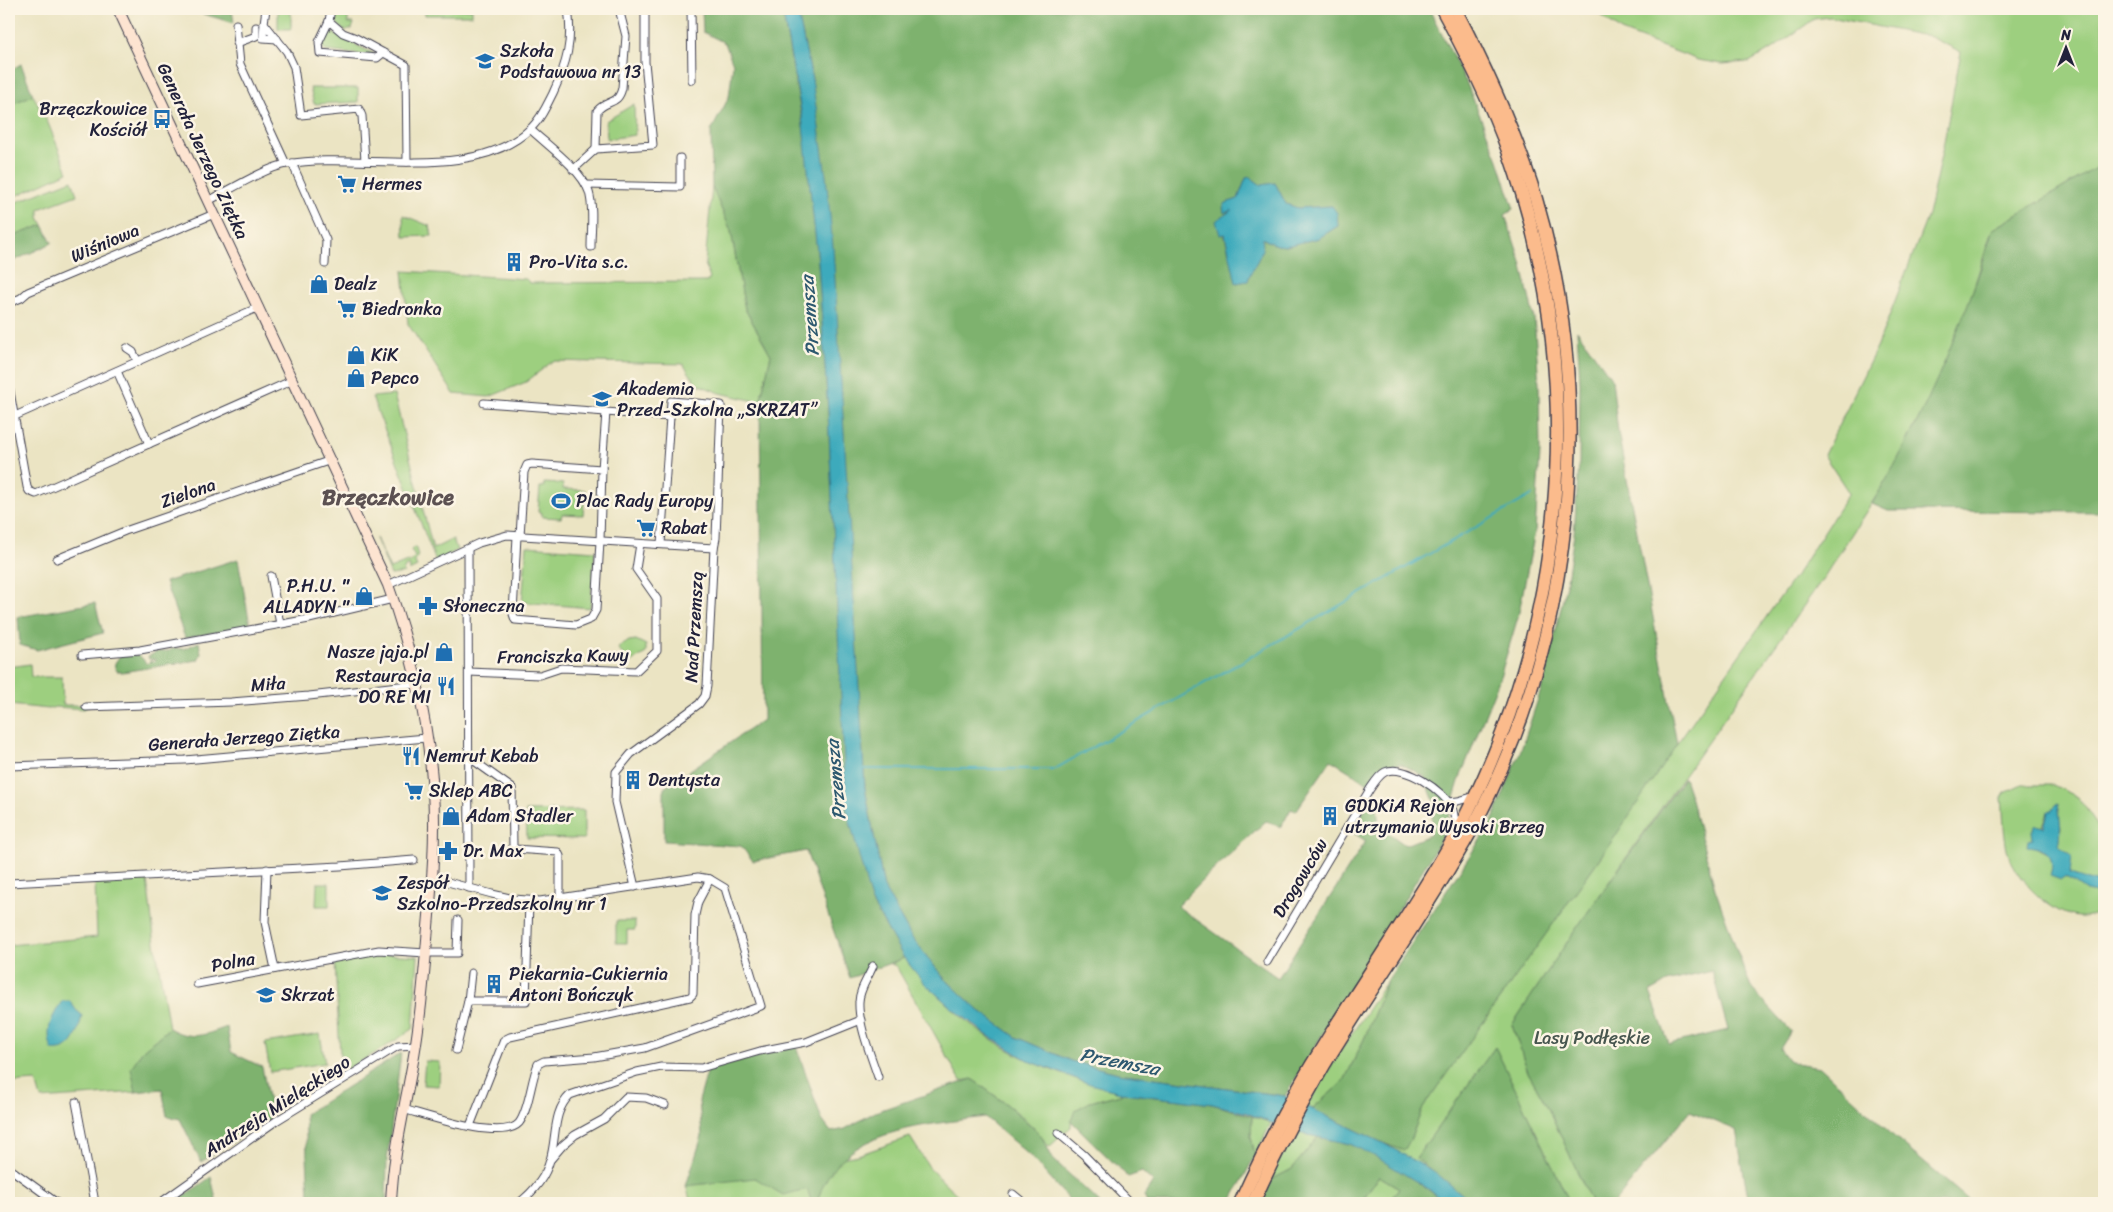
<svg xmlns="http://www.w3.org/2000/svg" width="2113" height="1212" viewBox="0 0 2113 1212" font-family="Sriracha,sans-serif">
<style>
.green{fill:#9dcf7f;stroke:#60785d}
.forest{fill:#7eb26e;stroke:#506a54;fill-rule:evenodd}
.water{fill:#3daabc;stroke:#30667c}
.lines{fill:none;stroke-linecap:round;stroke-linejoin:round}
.stream{stroke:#3daabc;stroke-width:2}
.street-casing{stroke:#403f4f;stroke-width:9}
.secondary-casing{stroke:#403f4f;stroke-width:12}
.highway-casing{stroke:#403f4f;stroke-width:15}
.street{stroke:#fff;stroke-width:7}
.secondary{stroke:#fde4d1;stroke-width:10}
.highway{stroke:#fbbb8c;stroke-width:12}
.labels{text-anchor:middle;stroke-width:5;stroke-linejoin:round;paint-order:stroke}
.poi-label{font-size:18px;fill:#22223b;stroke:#fcf5e5;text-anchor:start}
.street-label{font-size:18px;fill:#22223b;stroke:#fcf5e5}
.park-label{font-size:18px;fill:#47564f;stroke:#fcf5e5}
.water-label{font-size:19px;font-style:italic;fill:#2d586f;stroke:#fcf5e5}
.district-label{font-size:22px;font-weight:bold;fill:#5c5152;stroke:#fcf5e5}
</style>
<rect width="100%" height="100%" fill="#fcf5e5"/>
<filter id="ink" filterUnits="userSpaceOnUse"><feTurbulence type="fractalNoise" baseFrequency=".02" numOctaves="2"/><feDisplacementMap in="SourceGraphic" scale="10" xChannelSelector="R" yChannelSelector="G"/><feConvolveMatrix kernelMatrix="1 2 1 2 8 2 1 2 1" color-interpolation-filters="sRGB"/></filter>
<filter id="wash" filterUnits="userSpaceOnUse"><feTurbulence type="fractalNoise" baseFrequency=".0096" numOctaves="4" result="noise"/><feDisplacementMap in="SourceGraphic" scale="20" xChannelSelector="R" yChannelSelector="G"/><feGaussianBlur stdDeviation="1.12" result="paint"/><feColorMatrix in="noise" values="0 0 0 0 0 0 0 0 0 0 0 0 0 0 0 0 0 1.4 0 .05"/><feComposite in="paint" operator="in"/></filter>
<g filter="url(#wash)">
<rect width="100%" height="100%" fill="#ebe4c3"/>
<g class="green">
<rect x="278" y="9" width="13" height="20"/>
<path d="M335,9h13v14h6l-2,6 -6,2c-11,-6 -11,-11 -11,-22z"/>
<rect x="425" y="9" width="47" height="6"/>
<path d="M1592,9h512v154l-112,67 -23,73 -36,87 -42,83 -67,104 -246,349 -66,99 16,47 19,34 45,97h-22l-75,-156 -79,111 20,15 -53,-30 21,7 7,-12 12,-31 191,-269 33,-52 151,-214 51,-79 -25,-38 54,-110 50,-130 15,-68 18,-95 -30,-15 -101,-20 -16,2 -40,29 -25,14 -27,2 -24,-4 -77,-29z"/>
<path d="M327,30l47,24 -1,2 -47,-5 -3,-2 -1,-6z"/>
<path d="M310,88h48v14l-44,2z"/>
<path d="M33,95l15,28 20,49 -59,27v-94z"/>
<path d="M634,104l1,31 -28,4 -1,-18z"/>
<path d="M72,180l5,15 -38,14v8l4,8 -34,13v-33z"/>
<path d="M712,187l19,44 14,78 26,46 -11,47 -40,-9 -23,-9 -14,-20 -130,-3 -27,21 -37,15 -35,-3 -46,-70 -5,-53 123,8 4,4 176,-1 4,-3 -5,-15z"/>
<path d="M403,215l27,11 2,10 -28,1z"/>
<path d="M394,395l39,154 20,-10 4,11 -21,12 -64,-165z"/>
<path d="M544,483l19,1v5l22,1 -2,25 -21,-1 -1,4 -19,-1v-4l-4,-1 2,-25h4z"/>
<path d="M376,538l14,31 17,-7 3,1 5,-6 -4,-7 4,-4 3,9 -3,7 2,5 -8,4 1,-5h-4l-3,5 2,2 -14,2z"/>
<path d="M527,546l68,5 -5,57 -68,-6z"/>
<path d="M636,640l10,5v8l-17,10 -11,-15 11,-7z"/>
<path d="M30,664l1,13h31l1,28h24l4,-3 2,1 -9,6 -29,-2 -6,2 -40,-4v-38z"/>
<path d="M2022,785h31l25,12 26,37v51l-34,-11 -11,-27 2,-20 -3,-12 1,-8 -3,-3 -4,7 -4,1 -13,35 15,7 3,11 -3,10 16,2 20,14 16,3 2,-7v25c-8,2 -18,6 -26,5 -26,-2 -61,-37 -69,-61 -6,-18 -5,-39 -7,-58l3,-5z"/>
<path d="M584,810v29l-57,-1 -1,-27z"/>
<path d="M147,880l7,57 15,91 -27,23 -10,17 4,24 -95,7 -5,-18 -27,2v-138l88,-8 -2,-54z"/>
<path d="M317,883h12v23h-13z"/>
<path d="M616,921h19v9h-8v13h-11z"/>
<path d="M381,954l37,2 -5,73 -36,23 -36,20 -6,-109z"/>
<path d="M904,958c34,42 77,80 126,103 30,14 62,23 94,32l-34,9 -19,19v6l-22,20c-19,-29 -50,-48 -77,-68l-11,2 -65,-115 -5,-2z"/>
<path d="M1387,981l-22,56 -21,44 -32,28 -5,-3 32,-53z"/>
<path d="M320,1034l5,29 -55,9 -5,-29z"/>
<path d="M425,1061l15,1 -1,24 -16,-1z"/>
<path d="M1252,1116l19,7 -16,33 -4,-19z"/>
<path d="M1294,1132l24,5 -26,32 -23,12z"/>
<path d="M910,1137l21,33 35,33h-275l-5,-17 172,-31z"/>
<path d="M1379,1176l20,12 -11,15h-28z"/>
</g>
<g class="forest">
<path d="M186,9h46l2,14z"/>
<path d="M702,9h80l24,132 12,120 10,150 14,289 29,201 33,57 -54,20 -44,-127 -53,10 -12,-15 -77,-5v-53l99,-68 -3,-318 11,-47 -26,-46 -14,-78 -19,-44 -1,-56 18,-34 4,-33 -8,-21 -22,-11z"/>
<path d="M797,9h632l38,75 31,76 16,49 -9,6 16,47 13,56 5,66 1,69 -5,79 -17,85 -19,63 -39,98 -18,60 -157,258 -167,-23 -47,-12 -55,-24 -39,-28 -34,-32 -31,-39 -28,-50 -19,-100 -14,-211 -39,-498zM1250,177l11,8 14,-2 11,21 11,4 35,-2 6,20 -19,12 -33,8 -10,-1 -15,-7 -3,22 -6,7 -4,13 -11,3 -13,-50 1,-16 8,-8 -7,-6 12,-4 8,-21zM1331,760l37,23 14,-17 19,-2 23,12 10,25 -4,34 -25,10 -26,-19 -4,-36 -23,42 14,9 -88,137 -101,-72c28,-29 58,-57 89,-85l15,6 10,-18 5,2z"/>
<path d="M21,64l12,31 -24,10v-34z"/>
<path d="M2104,163v349l-216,-1 -16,-7c33,-54 60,-110 83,-168 14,-34 28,-70 37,-106z"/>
<path d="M43,225l9,18 -43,20v-25z"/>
<path d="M1577,330l35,49 6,53 59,312 -63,94 -191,269 -12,31 -7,13 -21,-8 -71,-34 32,-28 21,-44 22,-56 105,-159 30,-75 24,-72 21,-95 7,-46 5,-70 1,-81z"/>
<path d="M238,559l12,66 -65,13 -20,-56z"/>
<path d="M95,603l8,30 -66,17 -17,-5 -2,-28z"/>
<path d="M199,642l2,12 -3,6 -76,12 -5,-1c-6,-8 1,-10 3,-16h19l8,9 3,-3 5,1v-3h-6l-1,-2 8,-5 12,-1 6,-3 10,1z"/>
<path d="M1684,778l7,21 24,90 29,81 8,19 39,42 -11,18 10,13 30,5 81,76 71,60h-223l-13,-73 -46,-19 -76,92h-22l-45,-97 -19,-34 -16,-47 66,-99zM1712,971l16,59 -59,14 -19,-52 17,-10z"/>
<path d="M227,1027l4,25 31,15 10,50 -71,45 -21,-43 -13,-3 -5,-27 -26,3 -5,-24 11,-17 27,-23c22,13 36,7 58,-1z"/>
<path d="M796,1046l26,74 9,12 14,-3 30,-17 97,-33 37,27 32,29 12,24 47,44h-28l-43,-48 -44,-38c-63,9 -149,11 -168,86h-5l-5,-14 -24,6 -28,-17 -69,8 16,-50 -3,-35 9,-32z"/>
<path d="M1495,1047l75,156h-97l-57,-45z"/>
<path d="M401,1053l-14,107 -1,43h-97l20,-5 -4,-84z"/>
<path d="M1124,1093l88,11 40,12 -1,21 4,19 -25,47h-83l-3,-7 9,-14 -11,-10 -14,5 -57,-56 4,-11 15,-8z"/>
<path d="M1318,1137c11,3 21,4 31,7 27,8 74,41 97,59h-58l11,-15 -20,-12 -19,27h-98l7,-22 23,-12z"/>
<path d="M211,1177l6,26h-43z"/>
</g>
<g class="water">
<path d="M782,9h15l15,70 14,97 7,70 32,542 19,100 28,50 31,39 34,32 39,28 55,24 47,12 167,23 98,47 53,30 37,30h-27l-19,-15 -51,-31 -26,-13 -56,-12 -47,-19 -35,-9 -88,-11 -34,-9 -61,-23 -42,-26 -35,-27 -28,-25 -20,-25 -33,-57 -25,-94 -18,-396 -10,-150 -16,-145z"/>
<path d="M1250,177l11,8 14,-2 11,21 12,4 34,-2 5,7 1,13 -19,12 -33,8 -10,-1 -14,-7c4,17 -10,26 -14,43l-12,2 -11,-49 -5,1 -4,-14 16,-11 -8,3 -1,-6 3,-4 12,-4 8,-21z"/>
<path d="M2058,803c2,15 4,29 1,43l13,9 -2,19 34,11 -2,9 -16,-3 -20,-14 -5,3 -11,-4c6,-21 -3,-28 -23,-30l1,-6 5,-1 -1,-8 4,-6 8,2 4,-15 4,-1 4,-7z"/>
<path d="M62,1001h8l6,9 6,5c-3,17 -9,38 -30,35 -7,-21 -1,-31 10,-49z"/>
</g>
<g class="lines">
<path class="stream" d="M862,769h193l477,-274"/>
</g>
</g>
<g filter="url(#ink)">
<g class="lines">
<g class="street-casing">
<g id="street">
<path d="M266,9l-2,14 23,29 7,15 7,48 58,-6 3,7 3,45"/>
<path d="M331,9l-2,12 14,12 13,5 50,27 1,97"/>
<path d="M691,9l1,71"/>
<path d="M329,21l-10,21 1,11 57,5 6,-5"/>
<path d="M264,23l-1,15 14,1"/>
<path d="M236,24l4,40 46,100"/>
<path d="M237,43l19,-7v-9"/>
<path d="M530,129c17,16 52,41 59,63 5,17 2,37 2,55"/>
<path d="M596,149l1,-38c10,-12 21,-5 25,-23l4,-52 -7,-27"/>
<path d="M292,163l34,77 -1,24"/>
<path d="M573,170l23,-21 57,-4 -8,-83v-53"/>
<path d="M586,185l94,2v-29"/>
<path d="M208,201c20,-10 59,-34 79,-37 72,-13 187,20 244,-36 10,-9 16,-23 22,-35 14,-30 20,-52 15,-84"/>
<path d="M9,303l12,-5 7,-6 186,-78"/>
<path d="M127,348l6,4 5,10"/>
<path d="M117,371l32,73"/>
<path d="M9,386l18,101 2,4 7,3 257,-114"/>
<path d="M484,403l122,9 -4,57"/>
<path d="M606,412l64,5 -9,127"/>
<path d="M15,416l244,-109"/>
<path d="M517,536l-4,78 2,6 61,5 15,-6 5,-9 4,-69 2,-72 -70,-5 -5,1 -3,7 -4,64"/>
<path d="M468,549l1,339"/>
<path d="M57,559l68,-28 206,-71"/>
<path d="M271,576l9,48"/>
<path d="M388,585l91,-42 28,-8 207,13"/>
<path d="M82,655l58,-5 169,-31 84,-20"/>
<path d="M469,672l71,3 21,-7 75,3 21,-20v-52l-21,-30 4,-25"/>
<path d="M86,707l145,-5 78,-6 108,-12"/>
<path d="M470,758l42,30 1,58 2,3 43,3 2,4v43"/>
<path d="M9,766l176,-6 241,-22"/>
<path d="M1448,802l10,-1 14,-4"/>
<path d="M267,869l-2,53 10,47"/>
<path d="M9,883l331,-17 74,-6"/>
<path d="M635,887l-20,-85 1,-30 15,-18 68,-50 6,-8 2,-10 7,-138 2,-10 5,-133 -50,-4 -1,16"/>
<path d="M1267,962l103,-173c4,-6 9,-14 15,-17 19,-9 60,20 67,36 3,7 3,16 4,23"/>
<path d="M873,966c-5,12 -14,24 -14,36 -1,22 12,54 19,75"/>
<path d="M197,984l182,-34 47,3h31l1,-33"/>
<path d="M468,1001h58l3,-100"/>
<path d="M456,1050l12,-49 3,-28"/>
<path d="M76,1102l18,95 -2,6"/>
<path d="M403,1109c23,6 99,33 116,14 10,-13 12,-43 19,-59l6,-3 50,-4 51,-9 116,-42 -36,-118 -15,-9 -12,-2 -158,24 -26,-2 -22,-5 -59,-16"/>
<path d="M470,1126l34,-86 6,-3 180,-40 3,-3 2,-79 3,-13 12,-23"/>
<path d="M1058,1133l26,22 47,48"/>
<path d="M551,1159l12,-14 12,-10 29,-16 22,-22 20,1 19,7"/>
<path d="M9,1168l48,35"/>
<path d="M1013,1194l11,9"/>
<path d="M160,1203l116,-82 122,-75 18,-1"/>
<path d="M519,1203c14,-11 26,-24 31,-43 7,-22 2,-48 20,-65l67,-23 24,-5 40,1 59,-17 46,-9 55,-22"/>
</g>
</g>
<g class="secondary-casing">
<path id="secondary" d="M118,9l270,576c24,66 40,136 45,206 3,45 -1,91 -5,136 -3,39 -6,77 -12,116 -8,54 -23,106 -25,160"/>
</g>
<g class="highway-casing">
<g id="highway">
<path d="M1240,1203c25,-55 53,-109 85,-160 43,-70 91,-137 131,-209 109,-202 131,-441 60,-660 -18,-57 -45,-112 -74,-165"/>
<path d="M1253,1203c21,-47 45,-93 71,-138 48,-79 103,-155 148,-236 102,-189 125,-424 64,-630 -20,-66 -49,-129 -81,-190"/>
</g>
</g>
<use href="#street" class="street"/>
<use href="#secondary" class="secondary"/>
<use href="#highway" class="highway"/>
</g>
</g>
<defs>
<g id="school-bare" transform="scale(1.5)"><path d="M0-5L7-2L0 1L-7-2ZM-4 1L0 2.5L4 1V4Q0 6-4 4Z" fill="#1f6fb2" stroke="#fcf5e5" stroke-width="2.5" paint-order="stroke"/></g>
<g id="bus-bare" transform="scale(1.5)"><path d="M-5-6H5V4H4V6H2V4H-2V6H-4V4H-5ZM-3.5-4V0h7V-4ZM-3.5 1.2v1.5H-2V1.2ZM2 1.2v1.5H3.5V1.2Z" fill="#1f6fb2" stroke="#fcf5e5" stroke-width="2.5" paint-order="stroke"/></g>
<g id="supermarket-bare" transform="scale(1.5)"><path d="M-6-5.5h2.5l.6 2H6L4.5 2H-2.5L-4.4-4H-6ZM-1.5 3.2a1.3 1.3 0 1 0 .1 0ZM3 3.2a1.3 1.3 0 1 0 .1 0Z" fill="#1f6fb2" stroke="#fcf5e5" stroke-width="2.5" paint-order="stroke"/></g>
<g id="building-bare" transform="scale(1.5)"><path d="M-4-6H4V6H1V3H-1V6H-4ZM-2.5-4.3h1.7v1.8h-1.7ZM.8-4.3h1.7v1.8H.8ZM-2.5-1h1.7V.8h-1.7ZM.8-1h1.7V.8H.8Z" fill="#1f6fb2" stroke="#fcf5e5" stroke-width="2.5" paint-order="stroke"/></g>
<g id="shop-bare" transform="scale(1.5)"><path d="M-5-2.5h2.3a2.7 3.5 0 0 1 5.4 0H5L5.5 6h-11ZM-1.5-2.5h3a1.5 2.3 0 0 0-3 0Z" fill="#1f6fb2" stroke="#fcf5e5" stroke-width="2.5" paint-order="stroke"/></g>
<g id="stadium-bare" transform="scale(1.5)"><path d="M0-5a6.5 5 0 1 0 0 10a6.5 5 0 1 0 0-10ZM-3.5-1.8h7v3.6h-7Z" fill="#1f6fb2" stroke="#fcf5e5" stroke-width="2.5" paint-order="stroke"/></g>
<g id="pharmacy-bare" transform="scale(1.5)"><path d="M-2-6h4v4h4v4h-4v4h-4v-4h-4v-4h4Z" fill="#1f6fb2" stroke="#fcf5e5" stroke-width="2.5" paint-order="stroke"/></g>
<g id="restaurant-bare" transform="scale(1.5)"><path d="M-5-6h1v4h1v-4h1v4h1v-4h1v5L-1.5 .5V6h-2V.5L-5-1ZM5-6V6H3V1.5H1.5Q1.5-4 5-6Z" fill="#1f6fb2" stroke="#fcf5e5" stroke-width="2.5" paint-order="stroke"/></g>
</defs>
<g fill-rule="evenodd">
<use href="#school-bare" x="485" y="61"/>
<use href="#bus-bare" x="162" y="119"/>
<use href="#supermarket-bare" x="347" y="184"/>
<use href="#building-bare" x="514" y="262"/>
<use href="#shop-bare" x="319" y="284"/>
<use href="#supermarket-bare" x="347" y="309"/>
<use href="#shop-bare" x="356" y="355"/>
<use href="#shop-bare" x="356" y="378"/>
<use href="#school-bare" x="602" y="399"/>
<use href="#stadium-bare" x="561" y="501"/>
<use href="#supermarket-bare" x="646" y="528"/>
<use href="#shop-bare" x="364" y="596"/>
<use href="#pharmacy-bare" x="428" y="606"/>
<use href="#shop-bare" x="444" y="652"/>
<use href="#restaurant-bare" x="446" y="686"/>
<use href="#restaurant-bare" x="411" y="756"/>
<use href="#building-bare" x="633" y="780"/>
<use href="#supermarket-bare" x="414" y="791"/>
<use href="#shop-bare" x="451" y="816"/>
<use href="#building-bare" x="1330" y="816"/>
<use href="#pharmacy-bare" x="448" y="851"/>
<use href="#school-bare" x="382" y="893"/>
<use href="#building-bare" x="494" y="984"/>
<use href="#school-bare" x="266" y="995"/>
</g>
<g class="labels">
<g class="poi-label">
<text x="500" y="57">Szkoła<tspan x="500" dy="21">Podstawowa nr 13</tspan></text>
<text x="147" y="115" text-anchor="end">Brzęczkowice<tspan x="147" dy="21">Kościół</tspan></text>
<text x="362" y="190">Hermes</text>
<text x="529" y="268">Pro-Vita s.c.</text>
<text x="334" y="290">Dealz</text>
<text x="362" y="315">Biedronka</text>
<text x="371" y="361">KiK</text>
<text x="371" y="384">Pepco</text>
<text x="617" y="395">Akademia<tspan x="617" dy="21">Przed-Szkolna „SKRZAT”</tspan></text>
<text x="576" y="507">Plac Rady Europy</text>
<text x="661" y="534">Rabat</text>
<text x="349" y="592" text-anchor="end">P.H.U. "<tspan x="349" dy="21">ALLADYN "</tspan></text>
<text x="443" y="612">Słoneczna</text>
<text x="429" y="658" text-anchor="end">Nasze jaja.pl</text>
<text x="431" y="682" text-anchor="end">Restauracja<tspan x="431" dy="21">DO RE MI</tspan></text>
<text x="426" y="762">Nemrut Kebab</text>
<text x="648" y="786">Dentysta</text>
<text x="429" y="797">Sklep ABC</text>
<text x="1345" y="812">GDDKiA Rejon<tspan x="1345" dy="21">utrzymania Wysoki Brzeg</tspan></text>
<text x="466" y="822">Adam Stadler</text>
<text x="463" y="857">Dr. Max</text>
<text x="397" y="889">Zespół<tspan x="397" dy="21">Szkolno-Przedszkolny nr 1</tspan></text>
<text x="509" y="980">Piekarnia-Cukiernia<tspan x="509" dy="21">Antoni Bończyk</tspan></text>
<text x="281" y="1001">Skrzat</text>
</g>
<g class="street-label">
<text transform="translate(203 151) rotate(65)" y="6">Generała Jerzego Ziętka</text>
<text transform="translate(105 243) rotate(-23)" y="6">Wiśniowa</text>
<text transform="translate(188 493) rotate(-19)" y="6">Zielona</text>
<text transform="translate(694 627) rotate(-87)" y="6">Nad Przemszą</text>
<text transform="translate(563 656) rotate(-1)" y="6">Franciszka Kawy</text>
<text transform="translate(268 684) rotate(-4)" y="6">Miła</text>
<text transform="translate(244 738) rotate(-4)" y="6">Generała Jerzego Ziętka</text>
<text transform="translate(1300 878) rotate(-59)" y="6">Drogowców</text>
<text transform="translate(233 962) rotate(-10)" y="6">Polna</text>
<text transform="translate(277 1106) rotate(-33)" y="6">Andrzeja Mielęckiego</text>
</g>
<g class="park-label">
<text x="1592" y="1044">Lasy Podłęskie</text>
</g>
<g class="water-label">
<text transform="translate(809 316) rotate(-94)" y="7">Przemsza</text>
<text transform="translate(835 780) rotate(-95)" y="7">Przemsza</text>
<text transform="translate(1120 1061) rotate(11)" y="7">Przemsza</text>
</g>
<g class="district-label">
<text x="388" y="505">Brzęczkowice</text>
</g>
</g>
<rect width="2113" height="1212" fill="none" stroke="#fcf5e5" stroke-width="30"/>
<g transform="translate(2066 48)" stroke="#fcf5e5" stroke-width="4" paint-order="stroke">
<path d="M0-4L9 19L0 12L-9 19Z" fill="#22223b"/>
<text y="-8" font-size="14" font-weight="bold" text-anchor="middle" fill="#22223b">N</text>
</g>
</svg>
